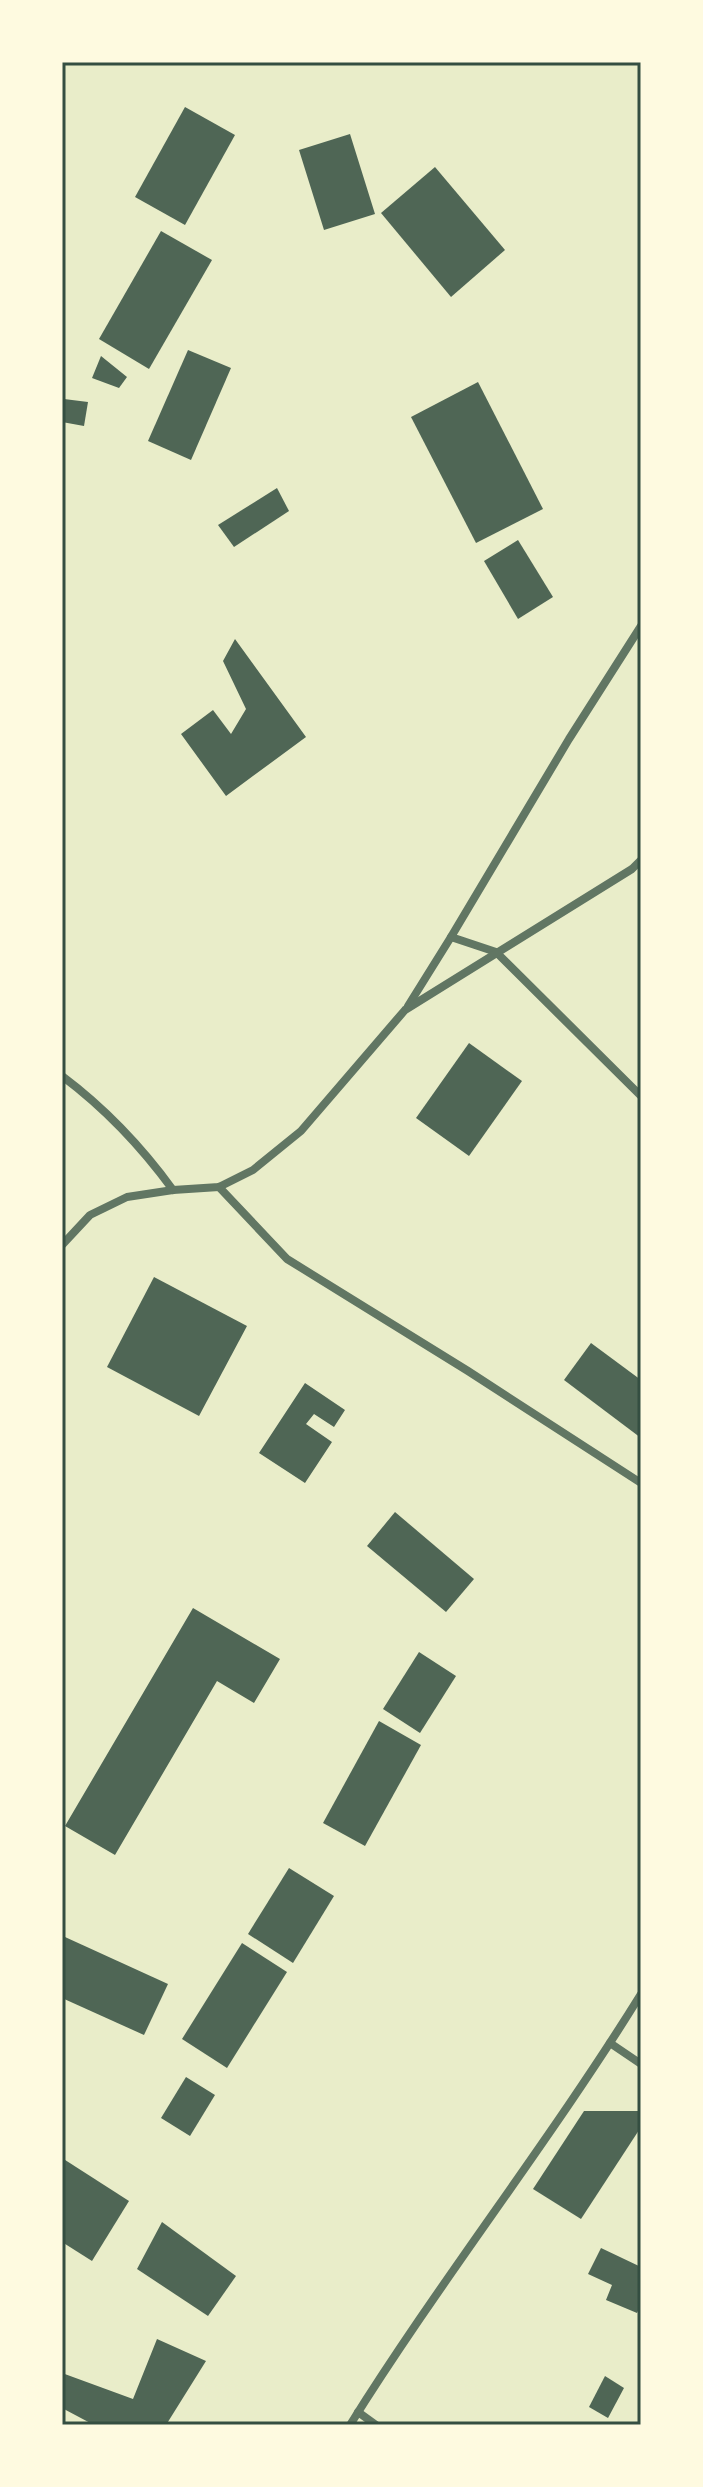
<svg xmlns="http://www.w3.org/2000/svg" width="703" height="2487" viewBox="0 0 703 2487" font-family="'Open Sans',sans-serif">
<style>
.building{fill:#4f6655}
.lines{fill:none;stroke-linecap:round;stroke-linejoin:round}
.minor{stroke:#617663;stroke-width:8}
.neatline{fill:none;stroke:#344e41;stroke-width:3}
</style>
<rect width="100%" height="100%" fill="#e9edc9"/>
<g class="building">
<path d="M185,107l50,28 -50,90 -50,-28z"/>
<path d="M350,134l25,80 -51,16 -25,-80z"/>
<path d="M435,167l70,83 -54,47 -70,-84z"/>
<path d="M161,231l51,29 -63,109 -50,-30z"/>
<path d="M188,350l43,18 -40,92 -43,-19z"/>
<path d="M101,356l26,21 -8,11 -27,-10z"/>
<path d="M478,382l65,127 -67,34 -65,-126z"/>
<path d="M64,399l24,3 -4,24 -22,-4z"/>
<path d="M277,488l12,23 -55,36 -16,-22z"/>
<path d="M518,540l35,57 -35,22 -34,-58z"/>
<path d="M235,639l71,98 -80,59 -45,-62 32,-24 18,24 15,-25 -23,-48z"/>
<path d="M469,1043l53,38 -53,75 -53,-38z"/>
<path d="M154,1277l93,49 -48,90 -92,-49z"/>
<path d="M591,1343l50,37v58l-77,-58z"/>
<path d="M305,1383l40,27 -11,17 -20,-13 -8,10 26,18 -27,41 -46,-30z"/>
<path d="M395,1512l79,67 -28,33 -79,-66z"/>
<path d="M193,1608l87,51 -26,44 -37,-22 -102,174 -50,-29z"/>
<path d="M419,1652l37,24 -36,57 -37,-24z"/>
<path d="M379,1721l42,24 -56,101 -42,-23z"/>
<path d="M289,1868l45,28 -41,67 -45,-29z"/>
<path d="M65,1937l103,47 -24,51 -82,-37v-55z"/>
<path d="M242,1943l45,29 -60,96 -45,-29z"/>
<path d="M186,2077l29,18 -25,41 -29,-18z"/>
<path d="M584,2111h57v16l-60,92 -48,-30z"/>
<path d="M62,2158l67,43 -37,60 -30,-19z"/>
<path d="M162,2222l74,54 -28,40 -71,-47z"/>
<path d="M601,2248l40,19v38l-4,8 -31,-13 6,-15 -24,-11z"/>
<path d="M157,2339l49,22 -40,64h-72l-32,-17v-35l71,26z"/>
<path d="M605,2376l19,12 -16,30 -19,-11z"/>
</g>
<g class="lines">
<g class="minor">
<path d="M641,626l-72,113 -118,198 45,15 145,144"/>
<path d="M408,1006l43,-69"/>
<path d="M62,1076c44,33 79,70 111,114"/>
<path d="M219,1187l68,72 181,112 173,112"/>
<path d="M62,1245l28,-30 37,-18 46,-7 46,-3 34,-17 48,-39 104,-121 227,-141 9,-9"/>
<path d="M610,2043l31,21"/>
<path d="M358,2412l18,13"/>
<path d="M350,2425c92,-147 200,-284 291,-431"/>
</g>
</g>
<rect width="703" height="2487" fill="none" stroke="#fefae0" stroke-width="128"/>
<rect x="64" y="64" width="575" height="2359" class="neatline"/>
</svg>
